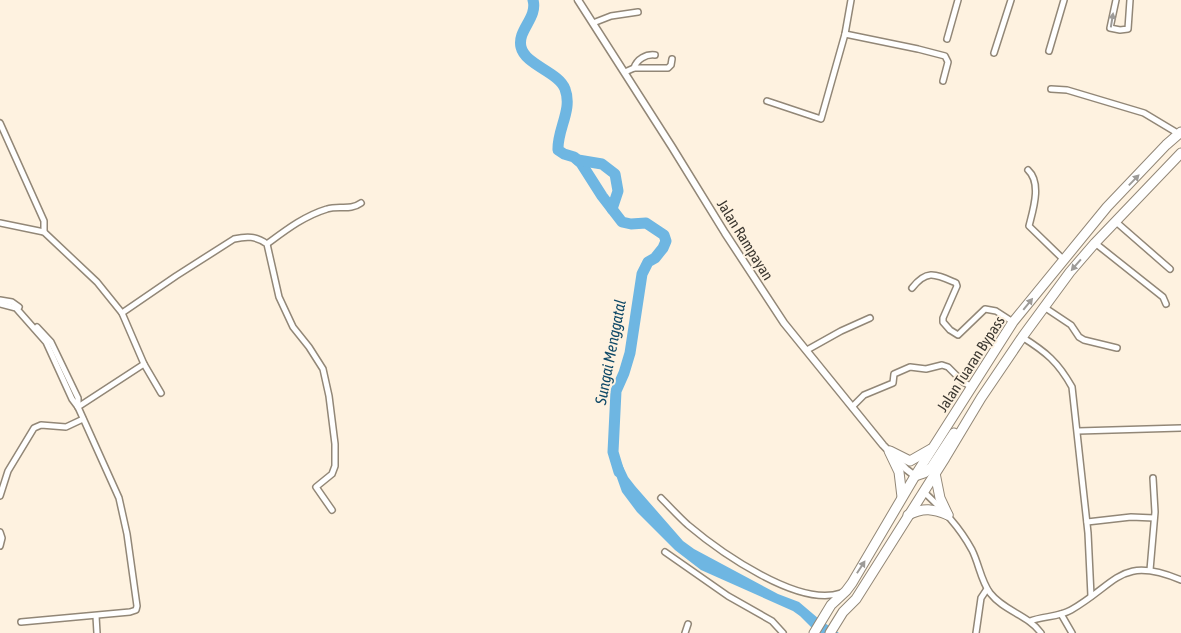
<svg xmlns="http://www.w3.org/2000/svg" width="1181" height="633" viewBox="0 0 1181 633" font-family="'Asap Condensed',sans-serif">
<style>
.water{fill:#6eb6e2}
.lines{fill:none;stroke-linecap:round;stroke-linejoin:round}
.river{stroke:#6eb6e2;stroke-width:11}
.minor-casing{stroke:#928777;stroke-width:8}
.tertiary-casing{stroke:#928777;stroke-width:9}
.trunk-casing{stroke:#928777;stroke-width:11}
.minor{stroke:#fff;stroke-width:5}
.tertiary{stroke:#fff;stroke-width:6}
.trunk{stroke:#fff;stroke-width:9}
.oneway{fill:#9d9b98}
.labels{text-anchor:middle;stroke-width:4;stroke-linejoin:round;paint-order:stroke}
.street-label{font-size:15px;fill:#3b3730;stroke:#fef2e0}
.water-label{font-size:16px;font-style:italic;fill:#0f4967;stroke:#fef2e0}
</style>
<rect width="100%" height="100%" fill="#fef2e0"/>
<path class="water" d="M619,458l9,19 7,9 48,55 11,8 84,45 21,8 20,17 20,14h-22l-17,-17 -7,-5 -92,-41 -26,-20 -38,-38 -15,-20 -11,-31z"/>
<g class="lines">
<g class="river">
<path d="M533,0c5,18 -16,30 -12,47 4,18 38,25 44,42 8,21 -8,40 -7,61l6,4 10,3 7,6 21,33 20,26 9,2 15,-1 18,12 2,6 -3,7 -8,10 -7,4 -6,12 -12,79 -6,20 -8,18 -3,61 6,20"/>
<path d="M578,160l24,4 13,10 3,17 -6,18"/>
</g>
<g class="minor-casing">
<g id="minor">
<path d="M1116,0l-6,28 10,2 8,-1 2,-29"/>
<path d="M593,23l18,-7 27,-4"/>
<path d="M845,34l73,15 27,7 3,6 -5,19"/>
<path d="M947,39l11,-39"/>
<path d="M1049,51l15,-51"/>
<path d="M994,53l17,-53"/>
<path d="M634,68c3,-9 12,-14 21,-13"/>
<path d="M625,72l9,-4h34l3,-3 1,-6"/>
<path d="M1051,89l16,1 77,23 35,21"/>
<path d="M767,101l54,18 24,-85 6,-34"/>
<path d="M0,123l44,98v11"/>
<path d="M1028,170c14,13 5,40 1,56l35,34"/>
<path d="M1115,221l55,48"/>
<path d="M0,223l44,9 53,50 25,31 22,51 17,29"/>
<path d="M1095,243l68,54 3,7"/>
<path d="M267,244c19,-14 37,-28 60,-35 12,-4 23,2 34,-6"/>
<path d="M912,288c15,-19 23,-14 44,-5l1,3 -14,32v4l7,8 8,5 27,-26 11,2 17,11"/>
<path d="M0,300l12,2 7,5"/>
<path d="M0,304l16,4 30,34 26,57 6,8 41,91 8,36 10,72 -1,4 -6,2 -109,10"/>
<path d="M1044,307l27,18 8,12 5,3 33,8"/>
<path d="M122,313l54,-37 58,-37c13,-3 22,-3 33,5l12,53 14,30 16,20 14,22 6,27 6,48v22l-3,8 -16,13 16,23"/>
<path d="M37,327l14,15 27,56v9"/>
<path d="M1022,337c24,15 36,25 50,50l16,146 3,63"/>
<path d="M807,350l34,-19 29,-13"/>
<path d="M78,407l66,-43"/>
<path d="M852,407l12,-12 29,-12 1,-9 16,-7 16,2 16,-4 6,2 15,15 9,5"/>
<path d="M1078,431l103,-3"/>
<path d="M923,491c20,19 36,35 49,59 7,14 9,31 18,43 14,18 38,22 51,40"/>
<path d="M0,496l8,-25 26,-43 7,-3 25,2 17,-8"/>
<path d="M661,498c9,9 18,19 27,27 32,27 111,83 153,68"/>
<path d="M1087,522l44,-5 23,1"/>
<path d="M0,532l2,6 -2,8"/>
<path d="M665,552l63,44 44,25 11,12"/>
<path d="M1150,570l5,-58 -2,-34"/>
<path d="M1061,614l11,19"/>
<path d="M96,616l1,17"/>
<path d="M1030,621c14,-5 29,-4 41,-11 47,-27 49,-55 110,-30"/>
<path d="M685,633l3,-9"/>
<path d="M976,633l5,-35 6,-9"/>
</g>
</g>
<g class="tertiary-casing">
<path id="tertiary" d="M578,0l94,147 53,86 59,90 99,122 23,24 9,7"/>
</g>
<g class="trunk-casing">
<g id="trunk">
<path d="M889,451l10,21 3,25"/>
<path d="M890,451l20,10 21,-12"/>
<path d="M935,473l5,25 8,17"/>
<path d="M915,476l9,-3 7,-5 23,-35"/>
<path d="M908,515c16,-8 25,-6 40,0"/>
<path d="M814,633l17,-28 15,-14 6,-8 63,-107 98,-154 94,-115 59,-62 15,-13"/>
<path d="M830,633l13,-21 13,-13 89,-141 36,-60 42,-62 47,-64 25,-29 86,-90"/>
</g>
</g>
<use href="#minor" class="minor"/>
<use href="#tertiary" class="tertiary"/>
<use href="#trunk" class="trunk"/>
</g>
<defs><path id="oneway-solid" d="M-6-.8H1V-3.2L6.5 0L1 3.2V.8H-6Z" transform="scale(1.25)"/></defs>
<g class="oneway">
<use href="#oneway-solid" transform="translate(1112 20) rotate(-81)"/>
<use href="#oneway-solid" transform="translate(1134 180) rotate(-46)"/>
<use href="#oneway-solid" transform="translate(1076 265) rotate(131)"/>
<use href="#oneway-solid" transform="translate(1028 304) rotate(-51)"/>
<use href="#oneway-solid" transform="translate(861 567) rotate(-57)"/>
</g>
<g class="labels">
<g class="street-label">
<text transform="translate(745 240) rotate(58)" y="5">Jalan Rampayan</text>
<text transform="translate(971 364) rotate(-57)" y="5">Jalan Tuaran Bypass</text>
</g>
<g class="water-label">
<text transform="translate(610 352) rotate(-79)" y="6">Sungai Menggatal</text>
</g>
</g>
</svg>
